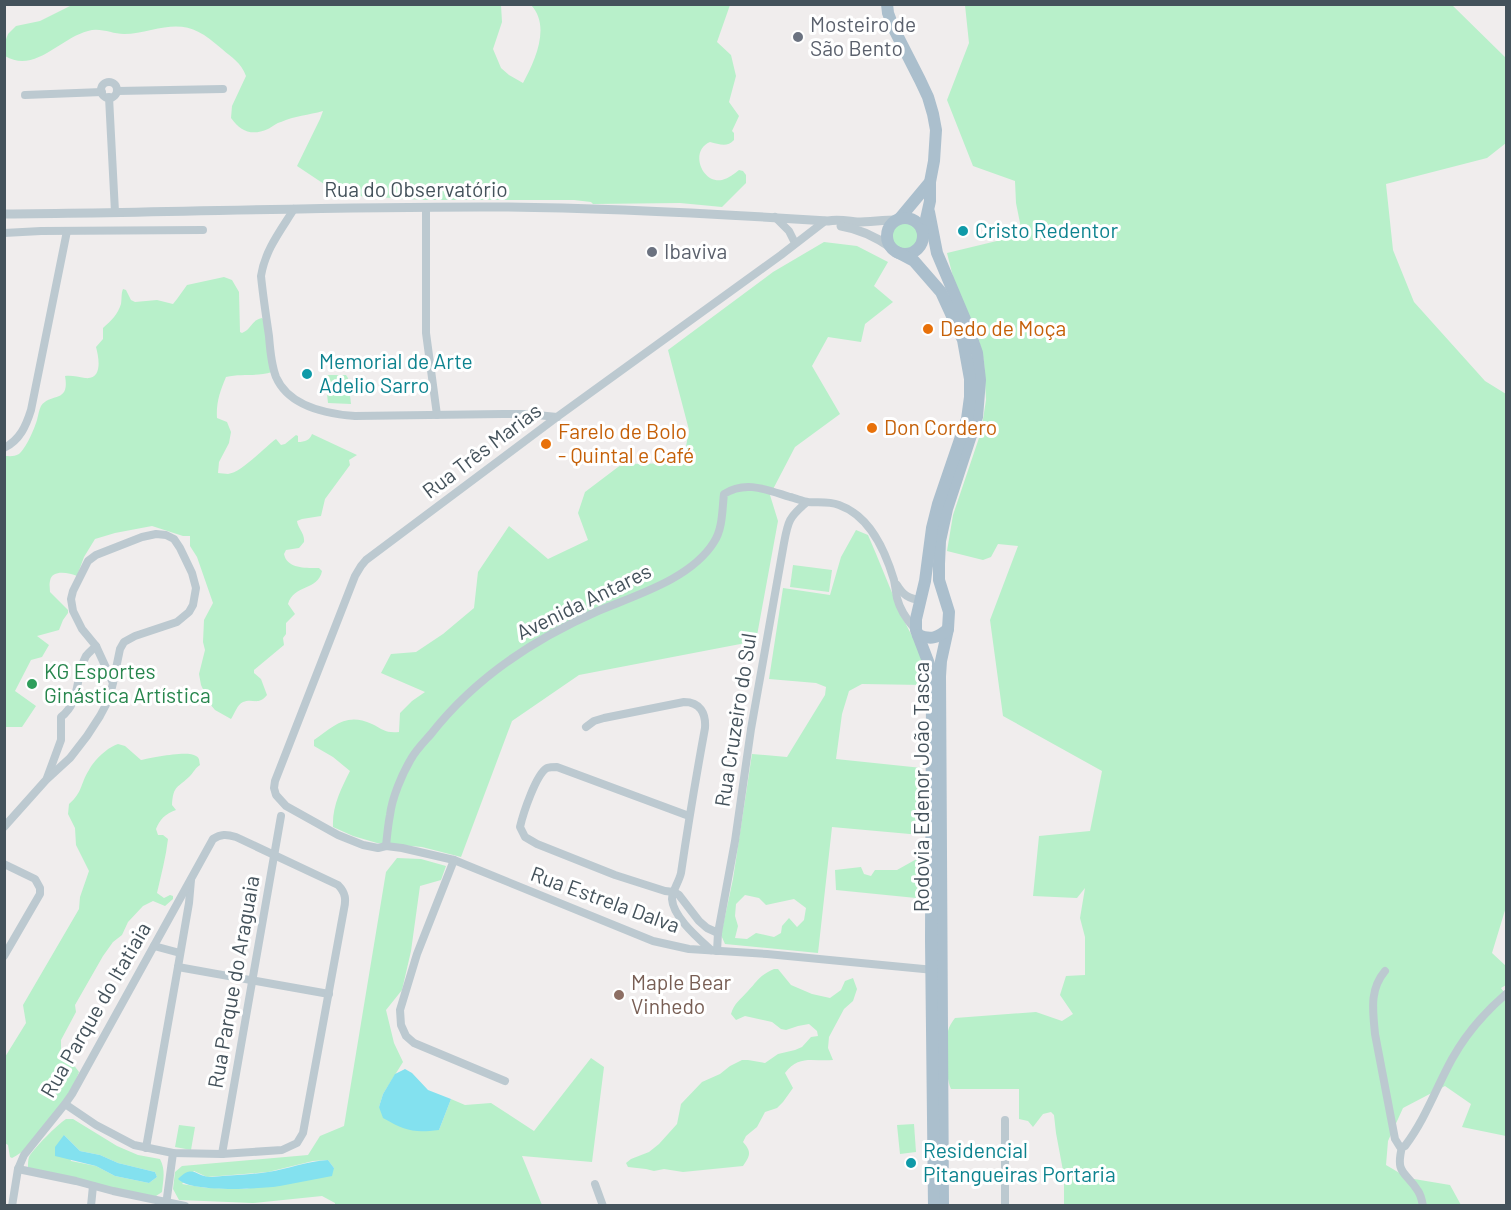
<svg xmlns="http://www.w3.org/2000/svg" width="1511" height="1210" viewBox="0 0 1511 1210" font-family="Barlow,sans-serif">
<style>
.green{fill:#b8f0ca;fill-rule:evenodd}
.water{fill:#83e1ef}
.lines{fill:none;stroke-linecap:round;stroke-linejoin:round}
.minor{stroke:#bcc9d0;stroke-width:8}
.tertiary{stroke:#bcc9d0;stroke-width:9}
.primary{stroke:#abbfcd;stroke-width:12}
.worship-dot{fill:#6b7280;stroke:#fff;stroke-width:2}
.culture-dot{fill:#0f9aa8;stroke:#fff;stroke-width:2}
.food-dot{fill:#e8710a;stroke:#fff;stroke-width:2}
.leisure-dot{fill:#2e9e5b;stroke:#fff;stroke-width:2}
.education-dot{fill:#8d6e63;stroke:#fff;stroke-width:2}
.labels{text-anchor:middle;stroke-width:6;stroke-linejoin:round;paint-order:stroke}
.worship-label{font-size:21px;fill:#5b616d;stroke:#fff;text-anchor:start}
.street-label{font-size:21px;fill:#44525b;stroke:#fff}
.culture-label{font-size:21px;fill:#0d838f;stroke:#fff;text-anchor:start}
.food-label{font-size:21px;fill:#c56008;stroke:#fff;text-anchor:start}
.leisure-label{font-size:21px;fill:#27864d;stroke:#fff;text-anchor:start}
.education-label{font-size:21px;fill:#785e54;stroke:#fff;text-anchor:start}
</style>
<rect width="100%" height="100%" fill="#f0eded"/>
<g class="green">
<path d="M72,5h429l1,17 -9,27 8,19 8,7 14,8c12,-22 28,-57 8,-78h199l-13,37 14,13 5,21 -7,26 10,14 -7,15 2,2v7c-7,8 -15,4 -24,2 -21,9 -8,42 12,38 7,-2 12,-6 17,-10l4,1 3,4v8l-24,24 -42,-4 -87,1 -2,-2 -17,-2h-147l-70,-4 -33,-12 -27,-18 23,-47 3,-8c-14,4 -29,5 -42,11 -5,1 -9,5 -13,7 -16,7 -27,3 -37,-11l1,-12 14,-30c-5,-14 -14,-18 -24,-27 -25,-22 -38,-27 -71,-19 -9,2 -18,4 -27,4 -12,0 -24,-7 -36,-3 -28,7 -53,43 -83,25v-14l3,-8 8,-8 24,-5z"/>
<path d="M965,5h487l54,53v85l-19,15 -101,26 7,66 21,52 71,79 21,13v513l-14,46 14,13v19l-5,3 5,7v141l-44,-9 9,-23 -26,-18 -42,22 -15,33 -2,24 22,13 42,7 11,20h-397v-29l-8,-43 -2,-18 -3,-3 -8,2 -10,13 -5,-6 -9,-2v-30h-68c-6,-13 -5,-44 -3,-58 1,-5 4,-9 7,-13l81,-6 26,9 11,-7 -13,-19 6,-19 19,-1v-38l-5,-19 5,-30 -8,10 -44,-2 6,-60 51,-5 12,-60 -99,-55 -13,-96 28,-74 -20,-2 -7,13 -8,3 -36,-9 6,-36 28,-83 5,-32 -2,-38 -6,-26 -23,-51 -8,-32 58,-14 16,-11 -5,-25 -1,-22 -42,-15 -26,-66 22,-57z"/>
<circle cx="905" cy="236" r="14"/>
<path d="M824,242l33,4 31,16 -14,24 19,16 -28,22 -4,18 -33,-5 -16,29 28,48 -45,33 -25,48 8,26 -22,120 -177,34 -67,46 -51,136 -39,-10 -45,-4 -24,-7 -20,-9c-1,-21 8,-38 17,-56l-17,-14 -19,-11v-6c20,-14 32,-28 58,-16 12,6 13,9 27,8l1,-19 12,-12 13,-9 -44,-19 10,-19 25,-2 27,-18 31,-26 4,-36 31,-46 39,33 40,-19 -10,-27 7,-21 37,-28 61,-1 6,-33 -21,-80 105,-78z"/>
<path d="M224,277l8,3 7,12 1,40 2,1c11,-5 8,-12 20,-15l3,3 7,51c-15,5 -30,1 -46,5 -6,14 -10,26 -9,41l10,4 4,10 -2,11 -10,19 -1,11c3,0 7,1 10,1 13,-1 37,-27 48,-35l5,6 4,-1 11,-9 2,1v6c7,0 12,-2 14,-8l45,21 -8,5 1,5 -25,34 -4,17 -19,3 -5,2c1,8 8,12 7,21l-5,6 -13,2 -2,4c3,15 22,14 35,14l3,3c-4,20 -28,13 -34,33l7,10 -9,9v11l-3,4 1,7 -30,25v3l7,6 6,16c-9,11 -14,3 -24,7 -6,3 -8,11 -12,17l-16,-9 -5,-6 -9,-19 -2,-11 6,-24 -2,-8 1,-22 9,-17 -16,-46 -7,-11v-10h-7l-31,-10 -37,7 -20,6 -11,18 -7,19c-8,-3 -25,-7 -27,5 -1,4 0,7 0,11l18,18v3l-5,7 -4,10 -22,6 12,9 -7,12 -11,3 -16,31 21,15 -14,21h-17l-1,-271c5,0 10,1 15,-2 7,-6 15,-24 18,-34 1,-4 2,-10 4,-14 10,-14 29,-2 24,-30 7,-1 13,1 20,2 18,2 14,-20 11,-31l7,-8v-11c8,-7 15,-14 18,-24 1,-6 0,-10 2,-15l3,1 5,10 4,2 22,-2 16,4 4,-5 10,-14z"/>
<path d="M325,375h21l2,3 3,26 -23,-1z"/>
<path d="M856,530l12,5c11,25 21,51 32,77 10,23 29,47 24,73l-62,-1 -13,7 -7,23 -6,45 86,9 -1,67 -89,-8 -14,126 -93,-9 -4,-9 12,-56 19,-125 35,3 38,-62 1,-8 -10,-4 -47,-4 14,-91 47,7 11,-38zM745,895l14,3 7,7 28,-6 12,9 -2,12 -7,7 -8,-9 -7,8 -1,7 -7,4 -18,-4 -9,6 -12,-1 3,-12 -3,-10 1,-12z"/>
<path d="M793,565l39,5 -3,22 -39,-5z"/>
<path d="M118,744l7,2 16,14c11,-2 46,-10 55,-4 4,2 3,5 4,9 -5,3 -6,7 -10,11 -12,12 -17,9 -18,29l4,5c-11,4 -16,9 -20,19l2,6h5l5,4c-2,18 -7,36 -11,54l7,5 6,-3 3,1v3l-8,7 -12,-5 -10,5 -15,16 -6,13 -9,7 -10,14 -28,49 1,7 -15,28v14l12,10 6,8c-8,23 -45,77 -67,86l-2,-1 -2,-12 -3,-2v-86l21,-34 -3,-18 56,-96 1,-12 9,-26 -13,-26 -1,-17 -7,-14 1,-10c14,-12 11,-20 20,-34 5,-10 19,-23 29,-26z"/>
<path d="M922,856l-2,39 -4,3 -80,-8 -1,-20 26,-3 3,7 7,2 4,-6h22z"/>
<path d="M397,858l24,1 25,7 -5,14 -21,6 -9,65 -9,39 -16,20 8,33 9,19 -20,32 -4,13 60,23 12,-31 14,6 26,-2 43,28 57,-73 13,9 -12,95 -70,-6 20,49 -207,1v-3l-13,-7 -69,7 -74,-3 -6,-11 2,-17 7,-6 126,-11 12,-19 24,-10 42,-254zM328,1160l6,8 -88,21 -39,-1 -25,-4 12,-13 13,6 61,-5 45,-11z"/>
<path d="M774,969h4l13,16 21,9 18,4 11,-8 4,-9 8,-3 4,11 -4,12 -9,8 -15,28 -1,11 5,12c-19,2 -34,-6 -48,13l8,15 -10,14 -6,6 -12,4 -8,15 -11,9 -3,6c9,10 7,14 0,24l-60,6 -19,-3 -10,2 -8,-2 -18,-2 -2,-4 5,-4 18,-7 10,-8 18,-20 4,-20 21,-22 18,-8 10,-8 12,-6h6l17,3 13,-9 17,-4 7,-3 9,-10 7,-1 -1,-5 -8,-7 -11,2 -12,4 -5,-1 -9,-7 -27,-6 -9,4 -5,-6c3,-11 10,-15 17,-23 10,-11 12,-16 26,-22z"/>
<path d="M66,1119h7l44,27 21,9 22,4c6,11 3,22 2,33l-9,6 -119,-27 -6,-4c0,-4 0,-7 1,-10 4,-8 29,-33 37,-38zM64,1135l16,16 20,4 18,8 37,9 2,5 -8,6 -34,-7 -19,-10 -25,-5z"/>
<path d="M914,1124l2,28 -16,2 -3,-29z"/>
<path d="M179,1125l16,2 -4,23 -16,-3z"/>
</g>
<g class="water">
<path d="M405,1069l7,4 16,17 23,9 -12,31c-26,3 -33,1 -56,-12l-4,-11 4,-13 12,-20z"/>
<path d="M64,1135l16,16 20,4 18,8 37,9 2,5 -8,6 -34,-7 -19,-10 -41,-10v-9z"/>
<path d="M328,1160l6,8 -2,8c-17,3 -35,7 -52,10 -19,3 -90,7 -102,-7 16,-16 18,-1 34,-2 18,-2 38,-2 56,-5 20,-3 39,-11 60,-12z"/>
</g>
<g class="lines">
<g class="minor">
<circle cx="109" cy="90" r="8"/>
<path d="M117,91l106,-2"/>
<path d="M25,95l77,-3"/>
<path d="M109,97l6,115"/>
<path d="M426,208v125l11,82"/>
<path d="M294,209c-13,21 -29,41 -33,67 2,20 5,40 8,60 1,13 2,28 7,41 13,30 51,37 79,39l148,-2h24l30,3"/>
<path d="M775,217l14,14 6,12"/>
<path d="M825,221l-44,34 -224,162 -191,143 -5,6 -6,10 -80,205 -1,7 2,7 10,11 52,29 25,10 15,3 8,-2 16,2 52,12 199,81 36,8 78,5 167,16"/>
<path d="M4,233l37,-2 162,-1"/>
<path d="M4,448c16,-8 22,-22 27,-38l36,-179"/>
<path d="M897,585c6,10 12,14 24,15"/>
<path d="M586,727l8,-6 10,-3 80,-16c16,0 22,11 21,26 -9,49 -17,97 -24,145 -2,9 -9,18 -9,26 1,18 26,39 39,51"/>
<path d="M47,778l14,-38v-23c20,-15 14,-41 25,-61 3,-4 7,-7 10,-10"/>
<path d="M689,816l-132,-49c-4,0 -7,0 -10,1 -11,6 -24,46 -27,59l5,10 12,7 78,31 50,16 9,1 5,3 20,26 8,7 11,5"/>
<path d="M4,827l42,-47 24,-22 17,-22 13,-20 9,-17 4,-16 7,-34 4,-7 11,-6 42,-14 12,-10 4,-7 3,-17 -4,-15 -12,-25 -6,-9 -8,-4 -10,-1 -14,3 -46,18 -8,6 -15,30 -2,8 2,12 9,18 14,17 17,37"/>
<path d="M386,846c1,-10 2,-21 4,-31 2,-17 12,-41 21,-56 5,-9 13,-17 20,-25 43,-55 103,-95 167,-123 38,-16 93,-32 116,-69 9,-14 8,-32 10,-48 22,-14 43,-4 66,3 5,1 12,4 17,5 12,1 21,-1 32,3 31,11 46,45 55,75 1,5 2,12 3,18 3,12 10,22 18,31"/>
<path d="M454,860l-37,94 -17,56 1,15 5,11 8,7 91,38"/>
<path d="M4,864l31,15 5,9v6l-36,62"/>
<path d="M154,946l26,7"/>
<path d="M717,951l1,-18 17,-92 16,-112 33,-186c4,-22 5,-26 23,-41"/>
<path d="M178,967l151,27"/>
<path d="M1385,971c-16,19 -12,40 -10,63l20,105 5,8 5,-1c21,-28 31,-58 47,-87 14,-25 33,-47 54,-65"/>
<path d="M1005,1120v86"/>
<path d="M1402,1147c-7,28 4,24 16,44 3,4 4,10 5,15"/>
<path d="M146,1148l32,-181 11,-64 2,-23"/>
<path d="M222,1154l59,-338"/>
<path d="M18,1169l58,12 37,10 72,15"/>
<path d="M595,1184l8,22"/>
<path d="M166,1205l7,-52"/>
<path d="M12,1206l6,-37 6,-14 41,-51 7,-10 141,-255c8,-5 13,-5 23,-2l102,48c8,8 8,15 6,24l-41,224 -6,10 -15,7 -60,4 -49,-1 -39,-8 -38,-20 -31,-21"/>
<path d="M91,1206l2,-20"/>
</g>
<g class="tertiary">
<path d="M4,214c167,-1 334,-8 501,-7 108,1 215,7 323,14 10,-2 19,0 29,1 13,0 26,-2 39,-2"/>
<path d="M841,226c19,3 35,11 51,22"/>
</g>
<g class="primary">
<path d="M887,4l1,9 6,16 26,51 8,17 5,17 3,16 -2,31 -4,21 -30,36"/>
<path d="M929,212l8,41 30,71 10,29 3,27 -3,37 -30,92 -7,32 -1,23v16l10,32 -1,17 -7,32 -1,15 3,530"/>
<circle cx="905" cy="236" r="18"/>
<path d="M926,219l4,-18v-19"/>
<path d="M897,252l17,9 27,31 22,48 7,39v18l-3,22 -29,85 -6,24 -7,53 -9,38v11l13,34 3,25 -1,252 3,265"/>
<path d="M918,635c13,5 20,3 30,-6"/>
</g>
</g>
<g class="worship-dot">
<circle cx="798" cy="37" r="6"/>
<circle cx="652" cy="252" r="6"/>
</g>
<g class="culture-dot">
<circle cx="963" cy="231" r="6"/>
<circle cx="307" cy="374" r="6"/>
<circle cx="911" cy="1163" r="6"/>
</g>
<g class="food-dot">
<circle cx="928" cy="329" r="6"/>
<circle cx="872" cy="428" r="6"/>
<circle cx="546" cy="444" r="6"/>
</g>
<circle class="leisure-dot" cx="32" cy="684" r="6"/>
<circle class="education-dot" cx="619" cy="995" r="6"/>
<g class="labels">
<g class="worship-label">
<text x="810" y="32">Mosteiro de<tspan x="810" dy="24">São Bento</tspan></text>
<text x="664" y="259">Ibaviva</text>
</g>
<g class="street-label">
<text x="416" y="197">Rua do Observatório</text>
<text transform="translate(482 451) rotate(-37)" y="7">Rua Três Marias</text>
<text transform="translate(584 602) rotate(-26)" y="7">Avenida Antares</text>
<text transform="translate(736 720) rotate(-81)" y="7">Rua Cruzeiro do Sul</text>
<text transform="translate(922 787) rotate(-90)" y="7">Rodovia Edenor João Tasca</text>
<text transform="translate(605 900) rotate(20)" y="7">Rua Estrela Dalva</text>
<text transform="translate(234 982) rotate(-80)" y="7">Rua Parque do Araguaia</text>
<text transform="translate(96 1010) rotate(-60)" y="7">Rua Parque do Itatiaia</text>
</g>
<g class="culture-label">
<text x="975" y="238">Cristo Redentor</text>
<text x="319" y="369">Memorial de Arte<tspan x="319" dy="24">Adelio Sarro</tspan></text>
<text x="923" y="1158">Residencial<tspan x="923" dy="24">Pitangueiras Portaria</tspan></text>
</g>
<g class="food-label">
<text x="940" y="336">Dedo de Moça</text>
<text x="884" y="435">Don Cordero</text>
<text x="558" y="439">Farelo de Bolo<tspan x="558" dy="24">- Quintal e Café</tspan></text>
</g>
<g class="leisure-label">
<text x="44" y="679">KG Esportes<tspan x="44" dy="24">Ginástica Artística</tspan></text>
</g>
<g class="education-label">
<text x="631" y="990">Maple Bear<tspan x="631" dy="24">Vinhedo</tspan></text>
</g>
</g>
<rect width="1511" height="1210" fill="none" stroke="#44525b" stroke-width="12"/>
</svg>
